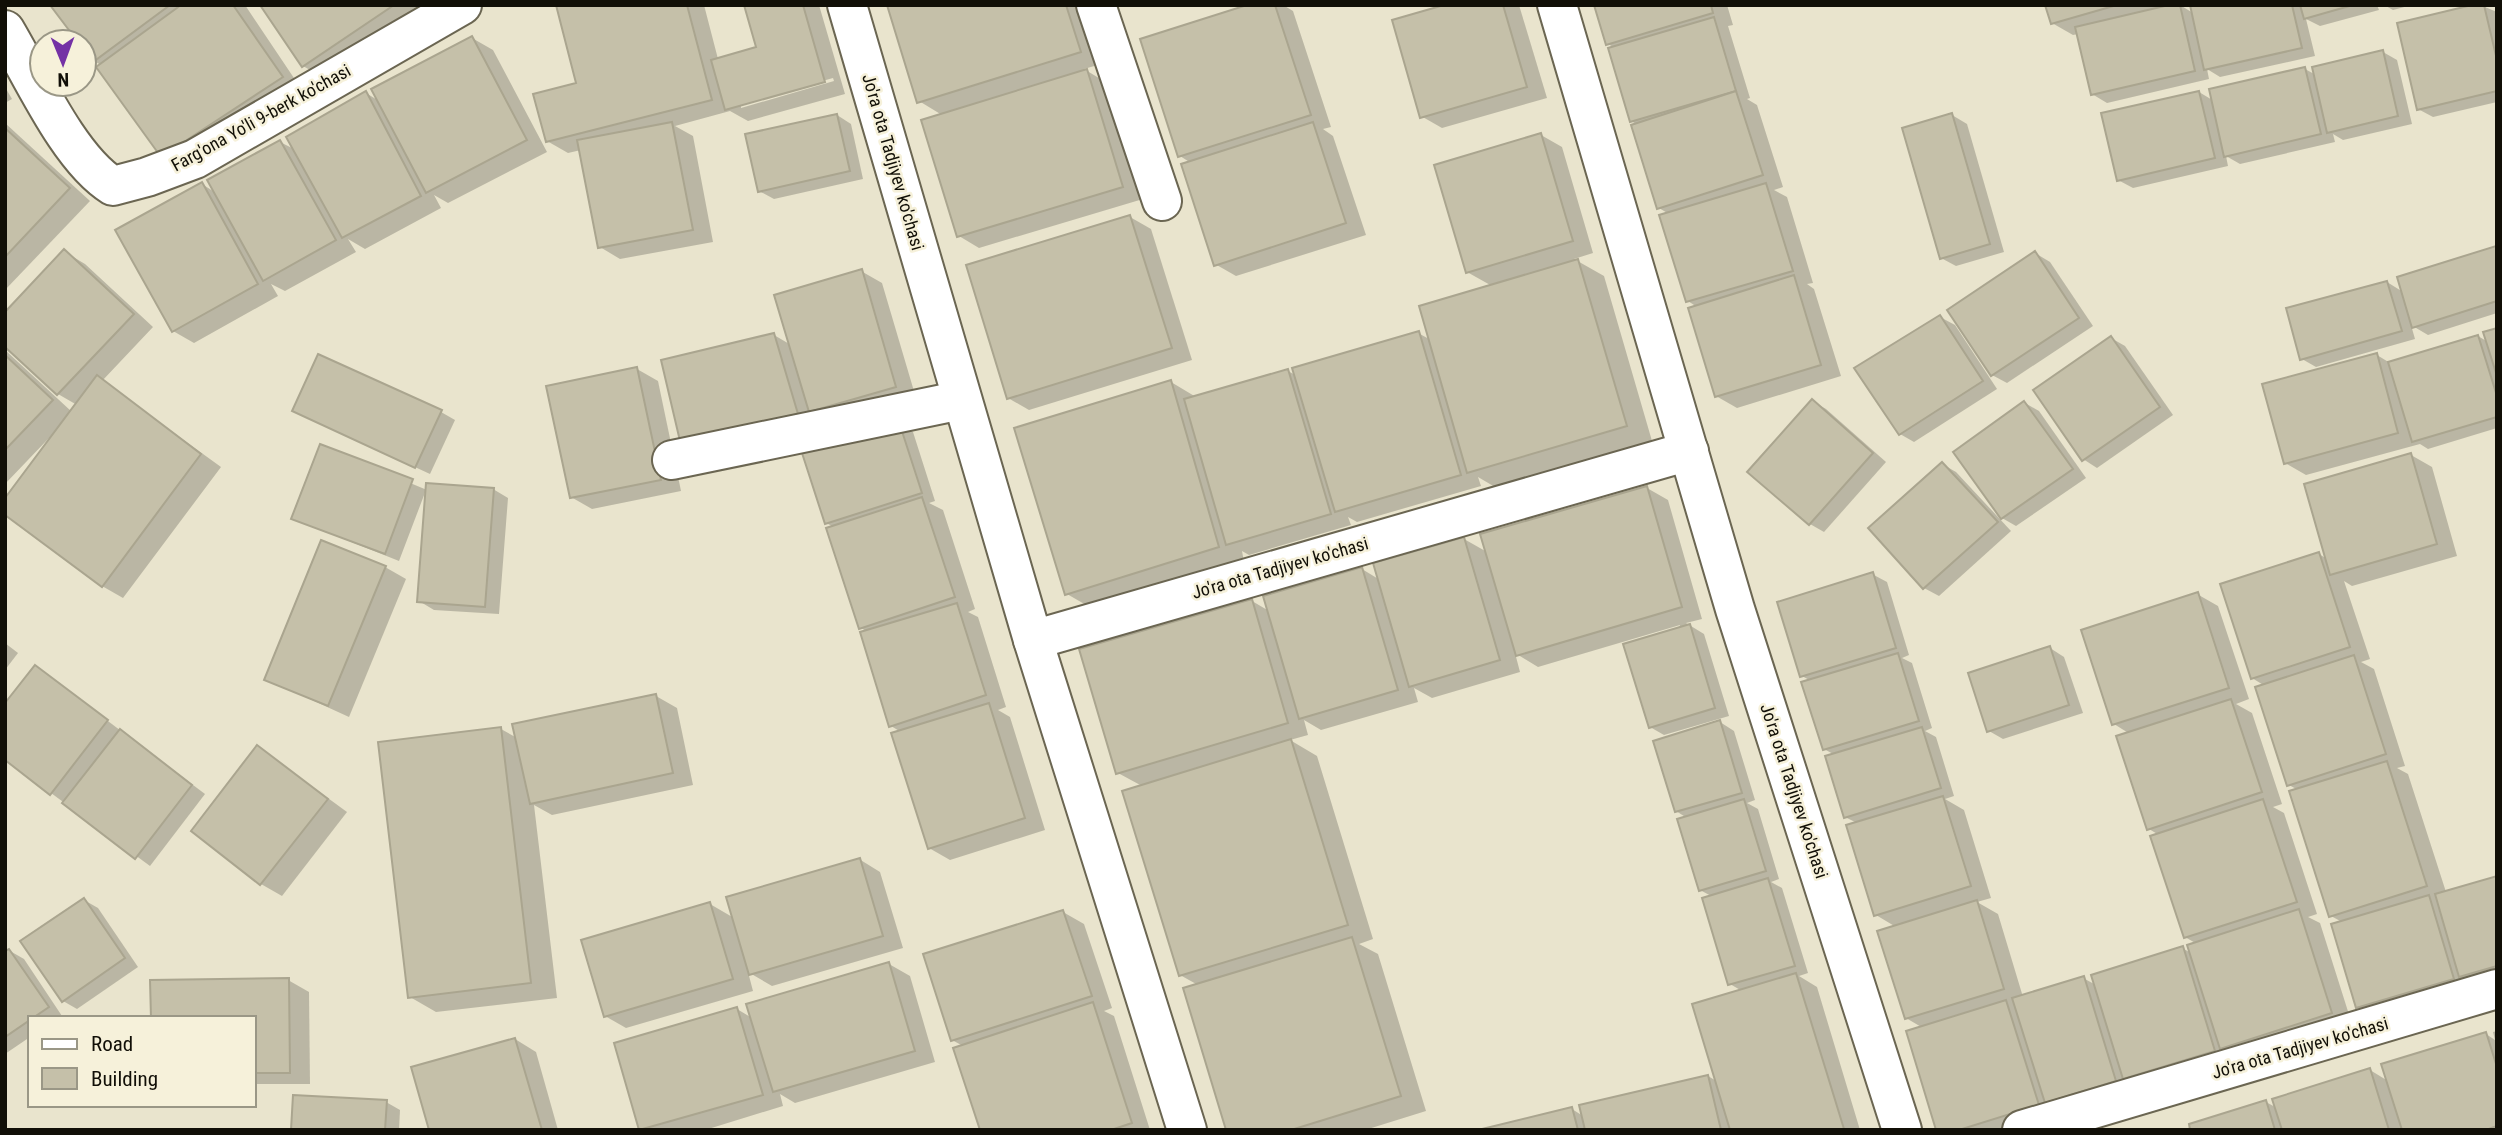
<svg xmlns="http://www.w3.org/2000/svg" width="2502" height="1135" viewBox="0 0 2502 1135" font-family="'Roboto Condensed',sans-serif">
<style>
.shadow{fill:#0003;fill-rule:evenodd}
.building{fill:#c5c0a9;stroke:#aaa58f;stroke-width:2}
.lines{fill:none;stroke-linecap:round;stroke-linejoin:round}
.street-casing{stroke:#6b6652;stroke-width:42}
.street{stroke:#fff;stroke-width:38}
.labels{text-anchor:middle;stroke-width:5;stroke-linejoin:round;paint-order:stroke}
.street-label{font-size:18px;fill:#110f07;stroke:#f6f1da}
</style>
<rect width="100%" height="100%" fill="#e9e4cd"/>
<g class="shadow">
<path d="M53,5h192l57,85 -119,77 -82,-102 -7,-4 -10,-14v-5h-4z"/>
<path d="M262,5h165l-103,73 -21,-12z"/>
<path d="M557,5h147l14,54 40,-11 -12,-43h73l26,89 -97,27 -18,-10 -55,15 18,10 20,106 -93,17 -20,-12 -19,-97 -13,3 -21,-12 31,-57zM833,78l1,3 -93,27v-4z"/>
<path d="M889,5h194l18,59 -17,5 23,14 36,116 -164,49 -20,-12 -17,-121 -23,-14z"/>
<path d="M1253,5h30l10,6 38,116 -8,2 10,7 33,99 -130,41 -21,-12 -24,-101 -11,-7z"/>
<path d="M1450,5h69l28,93 -105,30 -21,-12z"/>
<path d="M1595,5h132l6,20 -5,1 22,72 -3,1 10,6 26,82 -9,3 13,7 26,86 -6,1 7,5 27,87 -104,32 -21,-12 -19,-89 -9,-6 -19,-87 -10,-6 -21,-83 -7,-4 -16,-73 -7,-4z"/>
<path d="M2047,5h133l13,8 -2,-8h186l2,5 -59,16 -14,-7 9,37 -95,21 -13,-8 2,10 -102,24 -15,-9 -14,-60 -5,1 -21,-12z"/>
<path d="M2384,5h28l-19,5z"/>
<path d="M2480,5l17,7v90l-64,15 -15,-8z"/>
<path d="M472,38l21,12 54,102 -99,51 -14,-8 7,13 -76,41 -17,-10 8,13 -71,39 -14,-7 7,12 -84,47 -21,-12 29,-147 14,9 64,-51 16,8 70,-57 13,8z"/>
<path d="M2383,52l14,8 15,64 -69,16 -10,-6 2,8 -95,22 -14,-8 2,10 -95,22 -15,-8 81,-88 15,9 91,-32 11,6z"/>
<path d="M5,87l7,12 -7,4z"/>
<path d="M837,115l14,9 12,55 -89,20 -15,-8z"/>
<path d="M1952,115l15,9 37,128 -48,14 -15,-8z"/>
<path d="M5,123l85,78 -85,89z"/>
<path d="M1541,135l21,12 31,106 -19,6 30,17 48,165 -157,46 -17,-10 3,9 -124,36 -9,-5 3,8 -102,30 -7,-4 2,11 -151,47 -26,-15 104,-212 25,15 92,-26 9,5 121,-43 13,7 61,-54 -25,-14z"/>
<path d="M1130,217l21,12 41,131 -163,50 -21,-12z"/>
<path d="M2496,248l1,65 -69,22 -17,-10 4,14 -99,28 -14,-8 85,-77 16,10z"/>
<path d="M65,252l20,12 68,63 -51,54 119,86 -98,131 -21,-12 -51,-147 -2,-1 -44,46v-134l67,62 5,-7 -19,-11z"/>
<path d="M2035,253l15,9 43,64 -86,57 -15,-8z"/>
<path d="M861,271l21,12 34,115 -213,54 71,-117 17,10z"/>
<path d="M1940,317l15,8 42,64 -83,53 -14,-8z"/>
<path d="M2497,330v98l-69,21 -8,-5 -114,31 -21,-12 92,-108 13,8 88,-27 10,6z"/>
<path d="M2111,338l14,8 48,69 -76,53 -14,-9z"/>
<path d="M637,369l21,12 23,110 -89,18 -21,-12z"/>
<path d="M1812,401l14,8 60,53 -62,70 -14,-8z"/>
<path d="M2025,403l14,8 47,67 -70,48 -14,-8z"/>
<path d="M294,411l147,1 14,8 -25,54z"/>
<path d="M899,424l14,8 22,69 -6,2 14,7 32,99 -7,3 10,5 28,90 -8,3 12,7 35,113 -95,30 -21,-12 -28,-116 -10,-6 -23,-94 -7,-4 -27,-101 -8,-4z"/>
<path d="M321,446l106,44 66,-1 15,9 -9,116 -65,-4 -15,-9 7,-111 -27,71 -105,-42z"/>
<path d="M2411,455l21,12 25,89 -105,30 -8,-5 26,78 -9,3 13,7 31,97 -8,2 11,6 38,118 51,-14v105l-119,36 -21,-12 -15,-85 -11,-6 -33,-126 -9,-5 -24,-99 -13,-8 67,-124 8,5z"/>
<path d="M1942,464l14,8 55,59 -72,65 -15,-8 -54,-60z"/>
<path d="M1647,488l21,12 34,119 -16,4 18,11 25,82 -65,19 -14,-8 30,-102 -142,42 -23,-14 5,19 -88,26 -18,-10 4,14 -97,28 -17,-10 4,15 -18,5 27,16 56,183 -14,5 19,10 48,157 -61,19h-137l-30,-145 -18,-10 -38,-189 -24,-13 134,-172 17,10 93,-42 18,11 84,-41 23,13z"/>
<path d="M385,567l21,12 -57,138 -83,-38z"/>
<path d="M1872,574l15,8 22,73 -7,3 10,5 20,65 -7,3 11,6 18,59 -9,3 19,11 27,88 -14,4 21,12 25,83 60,-19 13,7 86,-37 9,5 6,-9 -12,-7 -26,-102 -10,-6 -19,-95 -16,-10 83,-130 21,12 31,93 -13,5 16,9 30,91 -9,3 11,6 33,101 -9,3 12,6 32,101 -335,106h-79l-15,-102 -17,-10 -10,-91 -20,-12 -19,-92 -12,-6 -10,-62 -11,-6 -13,-68 -9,-5z"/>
<path d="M5,643l13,10 -13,17z"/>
<path d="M2050,648l14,9 19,56 -80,26 -14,-8z"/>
<path d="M36,667l169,127 -55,72 -99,-73z"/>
<path d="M656,696l21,12 16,77 -141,30 -18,-10 23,193 -121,14 -26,-15 91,-268 16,9z"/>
<path d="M1720,722l14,9 21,69 -8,3 11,6 21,70 -8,3 11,6 26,85 -9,3 18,11 43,143h-374l86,-21 11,7 125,-40 10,6 24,-91 -12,-7 -17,-87 -13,-7 -13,-72 -11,-7z"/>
<path d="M258,747l89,65 -65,84 -21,-12 -68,-53z"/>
<path d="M859,859l21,13 23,76 -131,38 -24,-14 5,19 -127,37 -21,-12 105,-112 24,14z"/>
<path d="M84,900l14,8 40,59 -61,42 -14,-8z"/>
<path d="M1063,912l21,12 28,84 -8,3 10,5 36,114h-168l-19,-84 -11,-6z"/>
<path d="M10,951l14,8 38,57 -32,2v19l-25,17v-100z"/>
<path d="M889,964l21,12 25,86 -140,41 -15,-9 3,12 -78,24h-64l-25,-86 121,-35 15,9z"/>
<path d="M288,980l21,12 1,92h-56v-66z"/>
<path d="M2497,1031v99h-305l74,-28 11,6 93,-38 18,11 98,-47 9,6 -2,-8z"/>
<path d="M515,1039l21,13 22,78h-128z"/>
<path d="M386,1102l14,8 -1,20h-107z"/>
</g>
<g class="building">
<path d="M50,5h120l-77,57 -9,-12v-8h-6z"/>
<path d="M181,5h52l50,72 -122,80 -65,-90z"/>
<path d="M260,5h134l-92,62z"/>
<path d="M556,5h131l25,95 -166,42 -13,-48 43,-11z"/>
<path d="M744,5h59l22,77 -100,28 -14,-50 45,-13z"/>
<path d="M887,5h179l15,47 -164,51z"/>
<path d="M1247,5h28l36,110 -133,42 -38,-118z"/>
<path d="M1444,5h59l24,82 -107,31 -28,-98z"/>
<path d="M1594,5h117l2,8 -107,32z"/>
<path d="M2045,5h72l-66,19z"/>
<path d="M2169,5h11l15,66 -104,24 -16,-68z"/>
<path d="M2190,5h102l10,43 -98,22z"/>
<path d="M2300,5h53l-49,14z"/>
<path d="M2472,5h12l13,55v31l-80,19 -20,-87z"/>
<path d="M1714,17l22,74 -106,31 -22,-74z"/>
<path d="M472,36l55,104 -101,53 -55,-104z"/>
<path d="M2383,50l15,66 -71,17 -15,-66z"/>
<path d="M2305,67l16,67 -97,23 -15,-68z"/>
<path d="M1087,69l36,118 -166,50 -36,-117z"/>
<path d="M366,91l55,105 -79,42 -56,-101z"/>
<path d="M1736,91l27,84 -106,34 -26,-84z"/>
<path d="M2199,91l16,67 -98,23 -16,-68z"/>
<path d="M1952,113l38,131 -50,15 -38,-131z"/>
<path d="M837,114l13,57 -92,21 -13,-58z"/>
<path d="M672,122l21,108 -95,18 -21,-108z"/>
<path d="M1313,122l33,101 -132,43 -33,-102z"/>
<path d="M5,128l65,60 -65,69z"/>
<path d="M1541,133l32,108 -107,32 -32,-108z"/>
<path d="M280,140l56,100 -73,41 -56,-101z"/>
<path d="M202,182l56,102 -86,48 -57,-102z"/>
<path d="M1766,183l27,88 -107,31 -27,-87z"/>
<path d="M1130,215l42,133 -165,51 -41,-134z"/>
<path d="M2496,246l1,55 -85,27 -15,-51z"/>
<path d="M64,249l70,65 -77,81 -52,-48v-35z"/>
<path d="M2035,251l44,67 -88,58 -44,-66z"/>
<path d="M1578,259l49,167 -160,47 -48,-167z"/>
<path d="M862,269l34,118 -87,25 -35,-117z"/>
<path d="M1794,275l27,90 -106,32 -27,-89z"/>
<path d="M2387,281l15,50 -102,29 -14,-52z"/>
<path d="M1940,315l43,66 -84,54 -45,-67z"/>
<path d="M2497,328v48l-14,-44z"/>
<path d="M1419,331l42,144 -126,37 -43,-144z"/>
<path d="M774,333l24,81 -118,27 -19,-81z"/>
<path d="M2478,335l19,61v21l-85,25 -24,-80z"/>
<path d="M2111,336l49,71 -78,54 -49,-71z"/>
<path d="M2377,353l21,80 -114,31 -22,-80z"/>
<path d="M318,354l124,56 -27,58 -123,-57z"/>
<path d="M5,355l48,45 -48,50z"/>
<path d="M637,367l24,113 -91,18 -24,-112z"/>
<path d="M1288,369l43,145 -105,31 -42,-146z"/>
<path d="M97,375l104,79 -99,133 -97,-72v-17z"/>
<path d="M1171,380l48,167 -154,48 -51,-167z"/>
<path d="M1812,399l61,54 -64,72 -62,-53z"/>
<path d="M2024,401l49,68 -72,50 -48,-67z"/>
<path d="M899,422l23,71 -97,31 -23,-71z"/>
<path d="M320,444l93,35 -28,75 -94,-35z"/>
<path d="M2411,453l26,91 -107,31 -26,-91z"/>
<path d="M1942,462l56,60 -75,67 -55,-61z"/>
<path d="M426,483l68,5 -9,119 -68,-5z"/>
<path d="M1647,486l35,121 -166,49 -36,-122z"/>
<path d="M922,497l33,100 -96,32 -33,-101z"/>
<path d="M1464,537l36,123 -91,27 -36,-124z"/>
<path d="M321,540l65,26 -58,140 -64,-26z"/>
<path d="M2319,552l31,95 -99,32 -31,-95z"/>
<path d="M1362,567l36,123 -99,29 -36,-123z"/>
<path d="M1873,572l23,76 -96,29 -23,-75z"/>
<path d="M2198,592l31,96 -117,37 -31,-95z"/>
<path d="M1252,599l36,124 -172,51 -37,-125z"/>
<path d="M957,603l29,92 -97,32 -29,-95z"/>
<path d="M1690,624l25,84 -66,20 -26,-84z"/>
<path d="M2050,646l19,59 -82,27 -19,-59z"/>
<path d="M1898,653l21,68 -96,29 -22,-68z"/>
<path d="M2354,655l32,99 -99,32 -32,-99z"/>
<path d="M35,665l73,55 -58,75 -45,-35v-57z"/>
<path d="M656,694l17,79 -143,31 -18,-80z"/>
<path d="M2231,699l31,93 -115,38 -31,-94z"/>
<path d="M989,703l36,115 -97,31 -37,-116z"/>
<path d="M1720,720l22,73 -67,19 -22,-71z"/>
<path d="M501,727l30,256 -123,15 -30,-256z"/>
<path d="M1922,727l19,61 -97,30 -19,-62z"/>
<path d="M120,729l72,56 -57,74 -73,-56z"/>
<path d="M1291,739l57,186 -169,51 -57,-185z"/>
<path d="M257,745l71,54 -68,86 -69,-54z"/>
<path d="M2387,761l40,125 -98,31 -40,-126z"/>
<path d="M1943,796l28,90 -97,30 -28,-91z"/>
<path d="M1744,799l22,72 -67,20 -22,-72z"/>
<path d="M2263,799l34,103 -113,36 -34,-102z"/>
<path d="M860,858l23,78 -134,39 -23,-78z"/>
<path d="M2497,876v90l-38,11 -24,-83z"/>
<path d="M1768,878l27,88 -67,19 -26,-87z"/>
<path d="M2429,895l25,84 -98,29 -25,-84z"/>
<path d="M84,898l41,60 -63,44 -42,-61z"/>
<path d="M1977,900l27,89 -99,30 -28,-88z"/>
<path d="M710,902l23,77 -129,38 -23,-77z"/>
<path d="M2299,909l33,104 -112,36 -33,-104z"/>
<path d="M1063,910l29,86 -141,45 -28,-87z"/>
<path d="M1352,937l49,159 -110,34h-65l-43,-142z"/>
<path d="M2183,946l32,105 -92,28 -32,-104z"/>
<path d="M9,949l40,58 -44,30v-86z"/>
<path d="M889,962l26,89 -142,41 -27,-88z"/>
<path d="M1796,973l48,156 -114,1 -38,-126z"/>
<path d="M2084,976l32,105 -71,22 -33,-105z"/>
<path d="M289,978l1,95h-36v-55h-103l-1,-38z"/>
<path d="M2006,1000l33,105 -80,25h-23l-30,-99z"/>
<path d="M1093,1002l39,121 -21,7h-131l-27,-82z"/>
<path d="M737,1007l26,88 -124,35 -25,-87z"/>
<path d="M2486,1032l11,35v59l-11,4h-84l-21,-66z"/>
<path d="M515,1038l27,92h-113l-18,-63z"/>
<path d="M2370,1068l19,62h-107l-10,-31z"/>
<path d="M1708,1075l13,55h-136l-6,-25z"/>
<path d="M293,1095l94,5 -2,30h-94z"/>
<path d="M2266,1100l9,30h-85l-1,-6z"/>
<path d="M1572,1107l6,23h-100z"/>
</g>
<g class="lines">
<g class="street-casing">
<g id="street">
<path d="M847,5l186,635 154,490"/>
<path d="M1096,5l66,196"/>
<path d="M1557,5l178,604 167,521"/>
<path d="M5,30c27,45 64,129 108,156l34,-9 48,-18 267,-154"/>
<path d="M672,460l290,-60"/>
<path d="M1033,640l656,-189"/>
<path d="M2022,1130l475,-141"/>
</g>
</g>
<use href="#street" class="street"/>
</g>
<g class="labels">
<g class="street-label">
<text transform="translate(261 118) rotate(-29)" y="6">Farg'ona Yo'li 9-berk ko'chasi</text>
<text transform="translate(893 162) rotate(74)" y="6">Jo'ra ota Tadjiyev ko'chasi</text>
<text transform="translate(1280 568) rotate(-16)" y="6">Jo'ra ota Tadjiyev ko'chasi</text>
<text transform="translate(1794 791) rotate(72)" y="6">Jo'ra ota Tadjiyev ko'chasi</text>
<text transform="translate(2300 1048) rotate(-16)" y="6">Jo'ra ota Tadjiyev ko'chasi</text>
</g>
</g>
<rect width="2502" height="1135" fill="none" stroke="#110f07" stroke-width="14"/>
<rect x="28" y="1016" width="228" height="91" fill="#f6f1da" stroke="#9a9786" stroke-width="2"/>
<rect x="42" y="1039" width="35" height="10" fill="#ffffff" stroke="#9a9786" stroke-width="2"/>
<text x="91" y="1051" font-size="21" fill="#110f07">Road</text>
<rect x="42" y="1068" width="35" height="21" fill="#c5c0a9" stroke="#9a9786" stroke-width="2"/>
<text x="91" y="1086" font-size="21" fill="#110f07">Building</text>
<g transform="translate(63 63) rotate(179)"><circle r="33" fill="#f6f1da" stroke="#9a9786" stroke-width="2"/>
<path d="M0-5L12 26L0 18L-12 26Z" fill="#7431a5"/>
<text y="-10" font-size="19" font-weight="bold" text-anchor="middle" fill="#110f07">N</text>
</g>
</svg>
